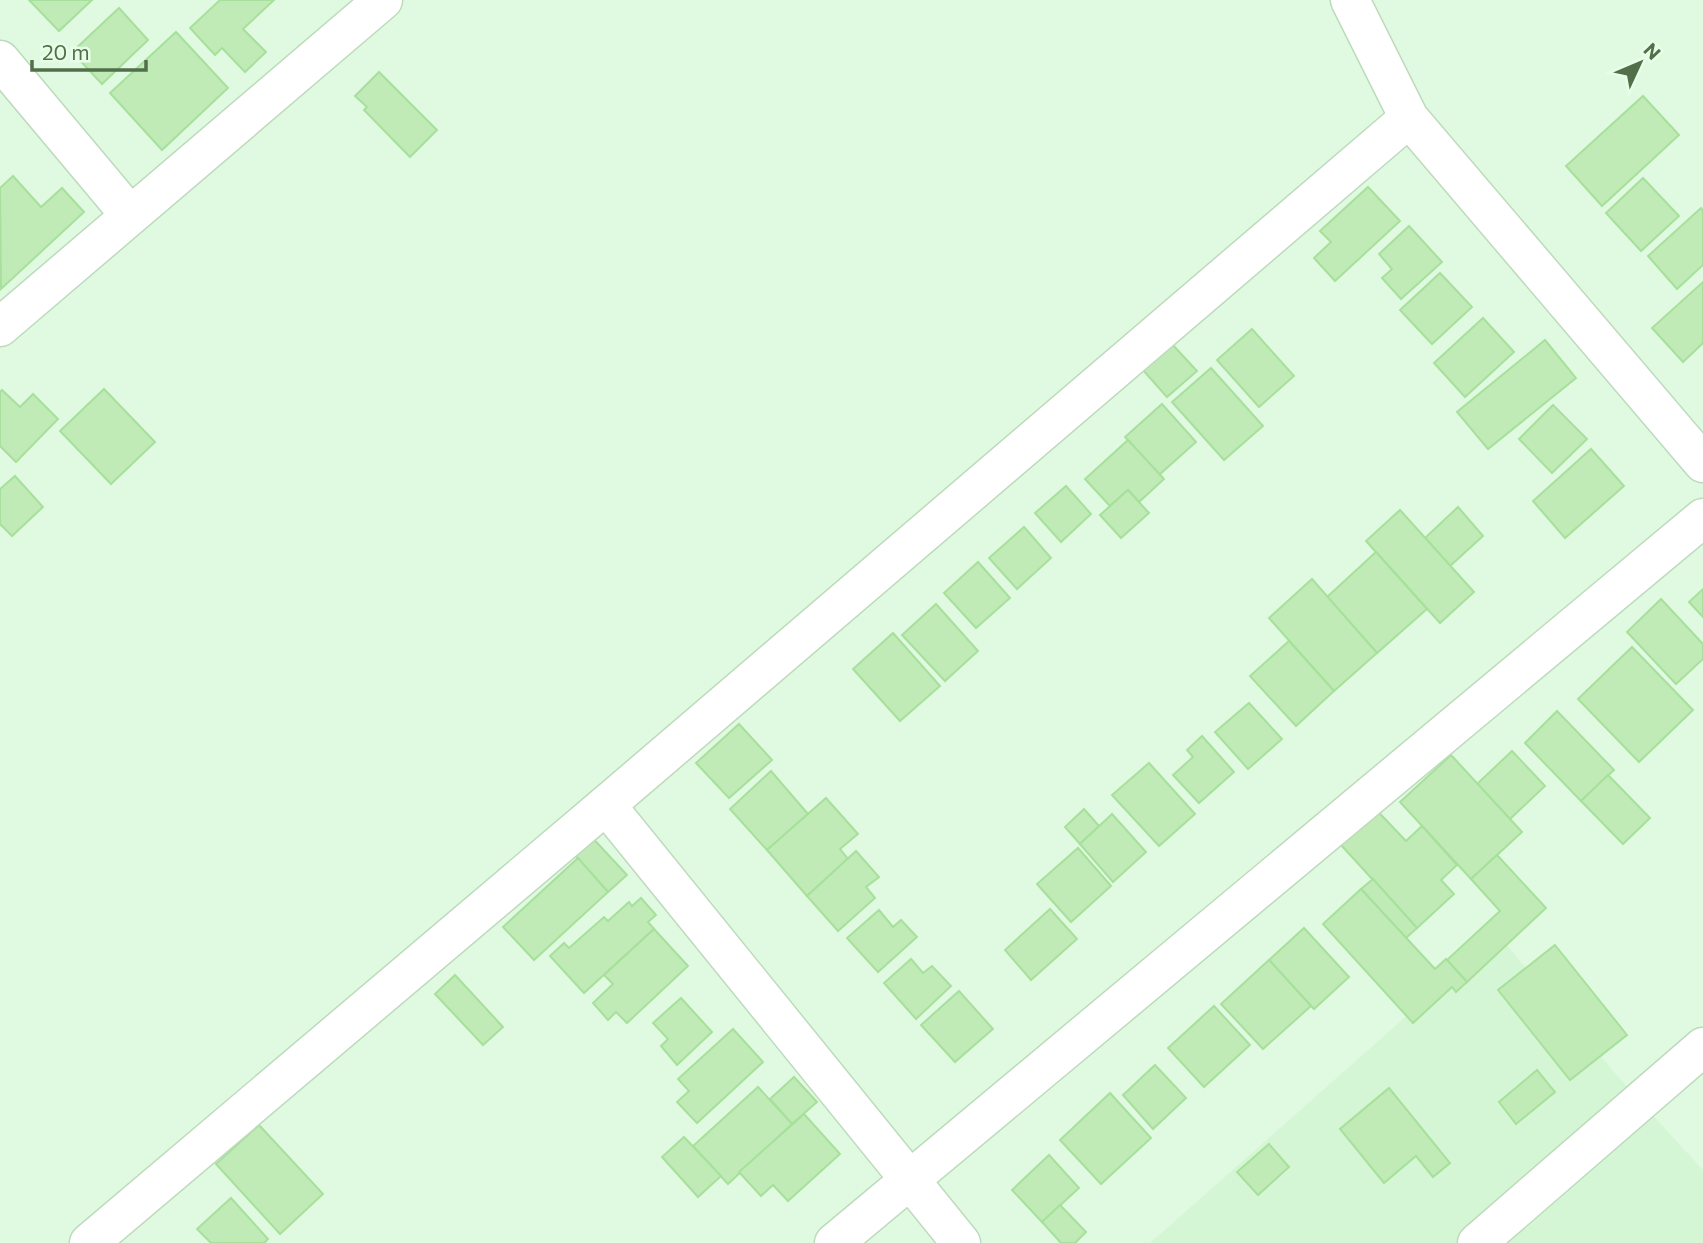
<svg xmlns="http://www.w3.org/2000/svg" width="1703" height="1243" viewBox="0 0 1703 1243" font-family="Commissioner,sans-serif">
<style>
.residential{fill:#d5f6d5}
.building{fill:#c0ebb7;stroke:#a7e09b;stroke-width:2}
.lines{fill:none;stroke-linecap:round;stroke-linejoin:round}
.minor-casing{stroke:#bddbbb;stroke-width:41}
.minor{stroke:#fff;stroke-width:38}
</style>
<rect width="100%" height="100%" fill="#e0fae2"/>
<path class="residential" d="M1498,935l129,152 76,83v73h-553z"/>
<g class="building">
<path d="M29,0h63l-33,31z"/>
<path d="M220,0h54l-31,29 23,23 -21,20 -23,-24 -7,7 -25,-27z"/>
<path d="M119,8l29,32 -46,44 -30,-32z"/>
<path d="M176,32l52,56 -66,62 -52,-57z"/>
<path d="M379,72l58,58 -27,27 -46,-47 3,-3 -12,-11z"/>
<path d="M1643,96l36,39 -77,71 -36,-40z"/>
<path d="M13,176l28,31 21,-19 22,24 -83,77 -1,-101z"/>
<path d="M1643,178l36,38 -38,35 -35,-38z"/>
<path d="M1368,187l32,34 -65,60 -21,-23 17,-16 -11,-11z"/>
<path d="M1701,208l2,3v54l-26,24 -29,-33z"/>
<path d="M1409,226l33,36 -41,37 -19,-21 10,-9 -13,-15z"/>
<path d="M1440,273l32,34 -40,37 -32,-34z"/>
<path d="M1703,282v61l-20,19 -31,-34z"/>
<path d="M1483,318l31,34 -49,45 -31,-34z"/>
<path d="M1252,329l42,47 -35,31 -42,-47z"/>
<path d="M1545,340l31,38 -88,71 -31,-37z"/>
<path d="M1171,343l26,28 -30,26 -25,-28z"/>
<path d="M1211,368l52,58 -39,34 -52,-58z"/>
<path d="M104,389l51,53 -44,42 -51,-53z"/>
<path d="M2,390l18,17 13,-13 25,25 -42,43 -16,-16v-54z"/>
<path d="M1162,404l34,38 -37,33 -34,-38z"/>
<path d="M1553,405l34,34 -35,34 -33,-34z"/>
<path d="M1128,440l36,39 -25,23 -11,-12 -18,16 -25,-27z"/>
<path d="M1591,449l33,37 -59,52 -32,-37z"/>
<path d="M15,476l28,31 -31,29 -12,-12v-35z"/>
<path d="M1066,486l25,28 -30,28 -26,-29z"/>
<path d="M1128,490l21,23 -28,25 -21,-23z"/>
<path d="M1458,507l25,29 -33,30 -25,-28z"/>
<path d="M1400,510l74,82 -34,31 -74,-82z"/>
<path d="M1024,527l27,31 -34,31 -28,-31z"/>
<path d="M1376,552l51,57 -50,44 -50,-56z"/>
<path d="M978,562l32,36 -34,30 -32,-35z"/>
<path d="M1312,579l65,74 -43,38 -65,-73z"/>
<path d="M1703,589v28l-14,-15z"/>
<path d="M1661,599l42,45v15l-27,25 -49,-52z"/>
<path d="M936,604l42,47 -33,30 -43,-46z"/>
<path d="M893,633l47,53 -40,35 -47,-52z"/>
<path d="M1289,641l45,50 -38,35 -46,-50z"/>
<path d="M1632,647l61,63 -54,52 -61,-63z"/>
<path d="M1249,703l33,36 -34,30 -33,-37z"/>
<path d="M1557,711l57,59 -33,31 -56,-58z"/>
<path d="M739,724l33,36 -43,38 -33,-35z"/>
<path d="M1202,736l32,36 -35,31 -26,-28 20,-18 -6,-7z"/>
<path d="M1512,751l33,35 -35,33 -33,-35z"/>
<path d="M1451,755l71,77 -51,47 -71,-77z"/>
<path d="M1149,763l46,51 -36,32 -47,-51z"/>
<path d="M771,771l37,43 -41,36 -37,-41z"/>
<path d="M1608,775l42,43 -27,26 -42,-43z"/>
<path d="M826,798l32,36 -18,15 8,10 -41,37 -40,-46z"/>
<path d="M1366,799l40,42 16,-15 35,39 -16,15 13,14 -37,34 -87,-95z"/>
<path d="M1084,809l15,17 -19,18 -15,-17z"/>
<path d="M1112,814l34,38 -33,30 -33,-38z"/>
<path d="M587,832l40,43 -19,17 -39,-43z"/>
<path d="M1078,848l33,38 -40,36 -34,-38z"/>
<path d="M856,851l23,26 -13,10 9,11 -37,33 -31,-35z"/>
<path d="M1497,855l49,53 -79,74 -20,-22 53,-49 -29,-32z"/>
<path d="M578,858l30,34 -74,68 -31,-33z"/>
<path d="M1373,879l44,49 -11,10 -45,-49z"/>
<path d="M1361,889l74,80 11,-10 21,23 -11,10 -4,-5 -39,36 -90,-99z"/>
<path d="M641,898l15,17 -8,7 6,7 -70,64 -34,-37 14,-13 5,5 35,-31 4,4 21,-19 3,4z"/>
<path d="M1050,909l27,30 -46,41 -26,-30z"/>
<path d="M879,910l14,17 8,-7 16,17 -39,35 -31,-34z"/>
<path d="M1304,928l45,49 -35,32 -45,-49z"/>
<path d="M654,929l34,37 -61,57 -11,-11 -8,8 -15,-17 20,-19 -9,-9z"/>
<path d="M1555,945l72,90 -57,45 -72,-90z"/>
<path d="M911,959l12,14 9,-7 19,20 -35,33 -32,-36z"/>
<path d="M1269,960l42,46 -48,43 -42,-45z"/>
<path d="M455,975l48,52 -20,18 -48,-51z"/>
<path d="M959,991l34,38 -38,33 -34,-37z"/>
<path d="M681,998l31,34 -35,33 -16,-19 7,-7 -15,-16z"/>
<path d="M1214,1006l36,39 -46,42 -36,-39z"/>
<path d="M733,1029l30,33 -66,61 -20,-21 12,-11 -11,-12z"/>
<path d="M1155,1065l31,33 -33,31 -30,-34z"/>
<path d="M1537,1070l18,22 -39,32 -17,-22z"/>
<path d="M794,1077l23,25 -25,22 -22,-25z"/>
<path d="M758,1087l34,37 -64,60 -35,-38z"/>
<path d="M1389,1088l61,75 -17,14 -17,-21 -32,27 -44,-54z"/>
<path d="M1110,1093l41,45 -50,46 -41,-44z"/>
<path d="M804,1114l36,40 -52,47 -15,-16 -12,11 -22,-24z"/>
<path d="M259,1125l64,69 -43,40 -64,-70z"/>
<path d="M684,1137l37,39 -23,21 -36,-40z"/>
<path d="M1269,1144l20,23 -31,28 -21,-23z"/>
<path d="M1049,1155l30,33 -37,34 -30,-32z"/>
<path d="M231,1198l37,41 -4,4h-53l-14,-14z"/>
<path d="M1060,1205l26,27 -11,11h-14l-19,-21z"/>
</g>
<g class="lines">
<g class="minor-casing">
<g id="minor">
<path d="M1350,0l59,118 294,345"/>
<path d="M0,60l130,155"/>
<path d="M0,327l383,-327"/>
<path d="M606,805l355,438"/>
<path d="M89,1243l517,-438 803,-687"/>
<path d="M834,1243l869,-725"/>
<path d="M1477,1243l226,-196"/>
</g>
</g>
<use href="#minor" class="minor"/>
</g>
<g transform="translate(1640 63) rotate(46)" stroke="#e6fee7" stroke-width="5" paint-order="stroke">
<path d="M0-5L12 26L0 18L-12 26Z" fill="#516f49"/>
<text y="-10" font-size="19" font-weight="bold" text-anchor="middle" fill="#516f49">N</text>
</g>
<path d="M32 60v10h114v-10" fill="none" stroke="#516f49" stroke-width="3.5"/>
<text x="42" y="60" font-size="21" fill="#516f49" stroke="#e6fee7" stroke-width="5" paint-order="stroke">20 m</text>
</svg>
